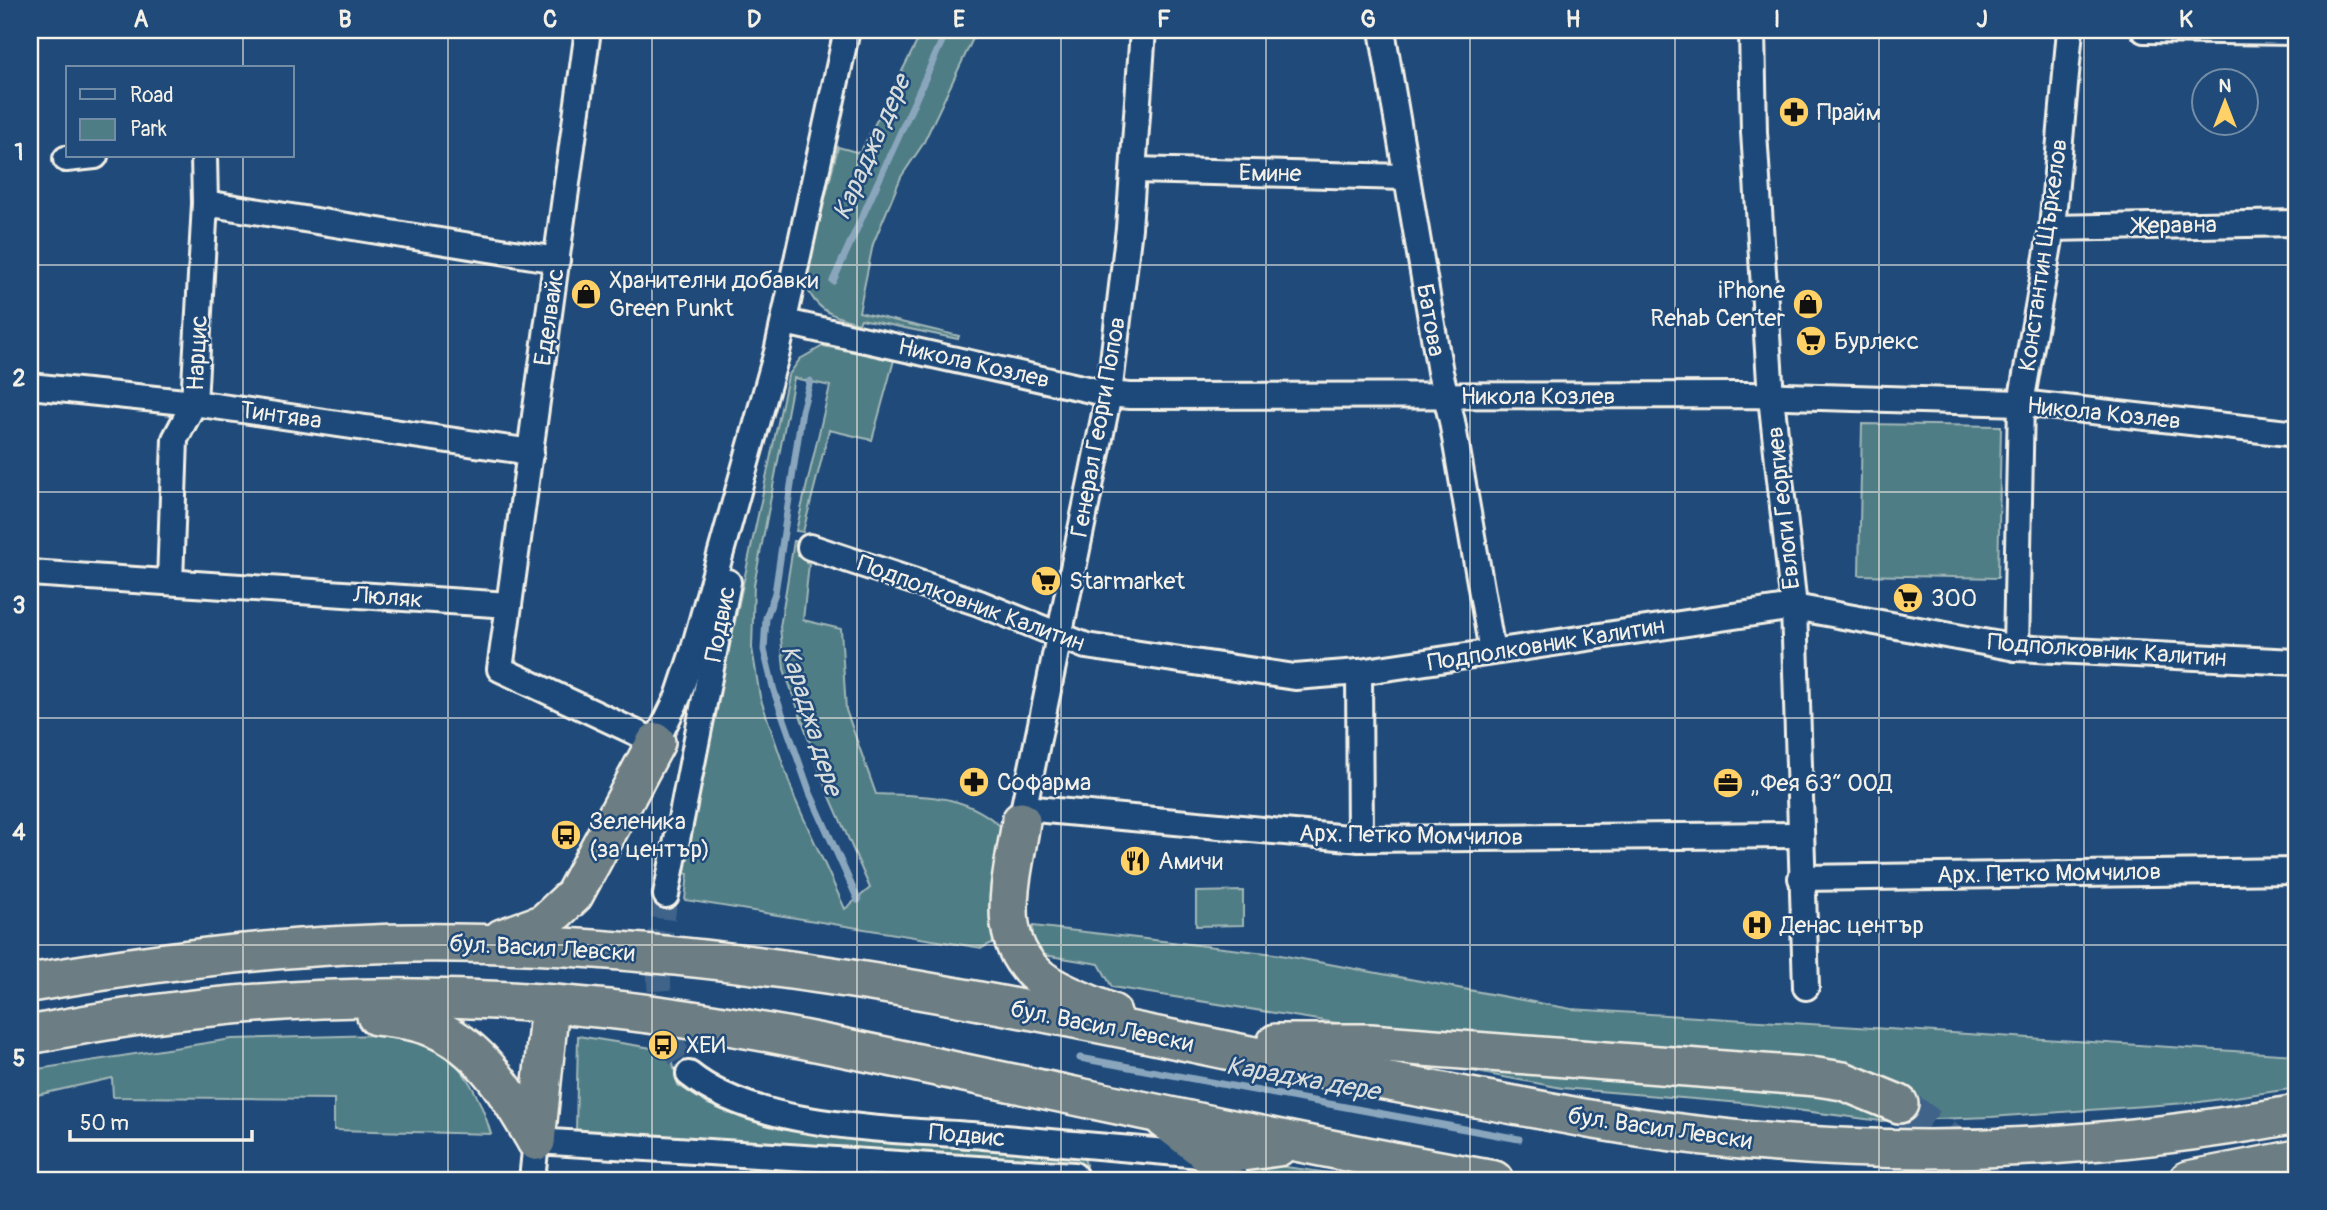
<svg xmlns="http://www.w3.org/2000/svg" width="2327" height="1210" viewBox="0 0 2327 1210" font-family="Pangolin,sans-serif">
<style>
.green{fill:#4f7d86;stroke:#a2b7b7;stroke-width:2}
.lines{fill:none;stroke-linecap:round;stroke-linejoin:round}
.stream{stroke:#8aa6bd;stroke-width:7}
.minor-tunnel{stroke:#3f638a;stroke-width:24;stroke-dasharray:24 12;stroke-linecap:butt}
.highway-tunnel{stroke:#3f638a;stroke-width:37;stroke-dasharray:37 18;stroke-linecap:butt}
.minor-casing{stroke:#f4f1e8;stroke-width:30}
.highway-casing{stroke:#f4f1e8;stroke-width:42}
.minor{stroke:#1f4a7a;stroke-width:24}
.highway{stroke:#6c7e84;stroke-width:37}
.grid{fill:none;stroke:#f4f1e8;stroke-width:2;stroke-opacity:0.55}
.labels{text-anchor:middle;stroke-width:5;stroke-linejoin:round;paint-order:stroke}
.poi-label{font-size:24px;fill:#f4f1e8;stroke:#1f4a7a;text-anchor:start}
.street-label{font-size:24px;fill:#f4f1e8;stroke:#1f4a7a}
.water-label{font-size:26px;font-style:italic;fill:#d9dedd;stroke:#1f4a7a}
.neatline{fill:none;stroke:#f4f1e8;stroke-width:2.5}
.grid-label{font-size:23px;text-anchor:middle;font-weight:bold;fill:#f4f1e8}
</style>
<rect width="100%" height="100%" fill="#1f4a7a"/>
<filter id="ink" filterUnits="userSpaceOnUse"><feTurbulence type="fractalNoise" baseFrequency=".0143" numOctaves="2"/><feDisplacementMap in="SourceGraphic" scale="14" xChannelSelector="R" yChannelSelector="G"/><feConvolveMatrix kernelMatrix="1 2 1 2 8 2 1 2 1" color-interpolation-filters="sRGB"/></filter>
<g filter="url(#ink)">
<g class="green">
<path d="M923,30h54l-54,114 -22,33 -28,67 -14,68 100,24 -1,3 -97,-20 -2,4c-27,-6 -48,-15 -54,-44l33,-132 22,6z"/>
<path d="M823,346l71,14 -22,80 -43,-10 -26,102 -7,-1 34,-145 -36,-8 -40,207 -2,63 8,49 35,102 50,110 25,-21 -46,-105 -40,-114 -4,-42 14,-86 14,2 -2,20 3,1 -6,56 38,9 5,81 30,84c48,2 91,-1 127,35l-7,112 -14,7 -297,-48 3,-26 -7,-2 107,-496 12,-17z"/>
<path d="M1862,424l139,2 -3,152 -139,-3z"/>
<path d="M1243,891v34l-47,1v-34z"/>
<path d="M1033,926l242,28 296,55 726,46v33l-97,14 -209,15 -110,4 -139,-18 -180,-15 -149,-28 198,15v5l294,15 -543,-68 -250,-40 -13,-23 -55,-9 -12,-16z"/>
<path d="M380,1035c68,5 93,37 111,99l-157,-4v-31l-221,-2 -1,-19 -75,17 -6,-25 201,-31z"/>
<path d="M578,1036l92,15 8,34 30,19 34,14 56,10 286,30 2,7 -510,-32z"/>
<path d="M1234,1160l102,14 3,6h-93z"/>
</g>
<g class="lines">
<g class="stream">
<path d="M833,281l114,-251"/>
<path d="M810,381l-8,30 -27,182 -9,25 -2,32 10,41 36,102 48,107"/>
<path d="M1080,1058l439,81"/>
</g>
<path class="minor-tunnel" d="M666,895c-6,43 -12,88 -1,130 5,17 16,34 24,49"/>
<path class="highway-tunnel" d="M1899,1104l51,38 31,38"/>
<g class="minor-casing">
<g id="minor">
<path d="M1382,30l58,342 12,49 40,230"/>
<path d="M1752,30l2,102 17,265 23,210 12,380"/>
<path d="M2144,30l153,2"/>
<path d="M66,159l29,-3"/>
<path d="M1134,170l271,7"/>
<path d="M205,203l352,57"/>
<path d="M2052,228l245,-5"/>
<path d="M785,322l324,72 21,2 619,-1 272,8 276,31"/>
<path d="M30,386l164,17 337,49"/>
<path d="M810,547l169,56 107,43 209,31 64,-5 435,-65 222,41 281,14"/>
<path d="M30,573l479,32 -9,64 156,73 22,-45 15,-45 84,-300 70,-322"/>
<path d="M170,582l5,-143 19,-36 11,-200 -1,-47"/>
<path d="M509,605l79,-575"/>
<path d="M2016,648l5,-245 31,-175 18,-198"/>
<path d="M1359,672l1,167"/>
<path d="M1024,808l336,31 439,-4"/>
<path d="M1021,821l88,-427 20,-166 14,-198"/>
<path d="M1801,878l496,-7"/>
<path d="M666,895l62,-313"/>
<path d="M689,1074c69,56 208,55 294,62 77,7 153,14 229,20l25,24"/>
<path d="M532,1180l4,-39 538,34"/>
</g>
</g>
<g class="highway-casing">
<g id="highway">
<path d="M1021,821c-8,59 -33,123 27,163 19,12 43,20 64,29"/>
<path d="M502,938l42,-15 30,-28 82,-153"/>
<path d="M30,983c140,-24 283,-42 425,-40 250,3 493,49 737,100 131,28 264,51 397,76 235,42 473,39 708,-5"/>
<path d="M376,1016c14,2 29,3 43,7 59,16 88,69 117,118"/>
<path d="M30,1035c189,-39 386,-47 578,-26 119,13 236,38 352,63 178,37 355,76 534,108"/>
<path d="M1276,1043h94l447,34 26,4 56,23"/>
<path d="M1164,1119l48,37 66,-9"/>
<path d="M536,1141l14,-137"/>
<path d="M2188,1180l109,-21"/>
</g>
</g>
<use href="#minor" class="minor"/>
<use href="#highway" class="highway"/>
</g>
</g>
<path class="grid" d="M243,30v38M448,30v1150M652,30v1150M857,30v1150M1061,30v1150M1266,30v1150M1470,30v1150M1675,30v1150M1879,30v1150M2084,30v1150M243,156v1024M30,265h2267M30,492h2267M30,718h2267M30,945h2267"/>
<defs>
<g id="pharmacy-disc" transform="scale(1.575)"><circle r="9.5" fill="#ffd166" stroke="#1f4a7a"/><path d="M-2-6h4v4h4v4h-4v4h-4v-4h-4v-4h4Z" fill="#111"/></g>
<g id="shop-disc" transform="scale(1.575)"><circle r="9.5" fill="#ffd166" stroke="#1f4a7a"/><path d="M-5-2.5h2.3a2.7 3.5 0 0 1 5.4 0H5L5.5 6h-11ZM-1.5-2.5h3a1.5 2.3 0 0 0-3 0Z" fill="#111"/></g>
<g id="supermarket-disc" transform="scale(1.575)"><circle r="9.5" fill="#ffd166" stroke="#1f4a7a"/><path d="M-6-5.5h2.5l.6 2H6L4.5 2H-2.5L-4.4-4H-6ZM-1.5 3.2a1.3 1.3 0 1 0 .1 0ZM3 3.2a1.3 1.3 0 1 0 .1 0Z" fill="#111"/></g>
<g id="office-disc" transform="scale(1.575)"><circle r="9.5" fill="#ffd166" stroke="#1f4a7a"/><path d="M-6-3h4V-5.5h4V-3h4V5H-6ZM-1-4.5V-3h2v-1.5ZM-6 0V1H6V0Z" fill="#111"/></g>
<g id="bus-disc" transform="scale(1.575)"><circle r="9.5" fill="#ffd166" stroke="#1f4a7a"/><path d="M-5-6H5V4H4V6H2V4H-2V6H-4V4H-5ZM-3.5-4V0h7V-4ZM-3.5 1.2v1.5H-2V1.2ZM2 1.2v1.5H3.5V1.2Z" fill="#111"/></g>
<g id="restaurant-disc" transform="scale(1.575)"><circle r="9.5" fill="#ffd166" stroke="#1f4a7a"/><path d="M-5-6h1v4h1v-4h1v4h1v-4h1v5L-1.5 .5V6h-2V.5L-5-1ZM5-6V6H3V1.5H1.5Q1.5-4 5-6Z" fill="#111"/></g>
<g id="hospital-disc" transform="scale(1.575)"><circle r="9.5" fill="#ffd166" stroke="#1f4a7a"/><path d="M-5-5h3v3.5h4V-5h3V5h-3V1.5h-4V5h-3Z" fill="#111"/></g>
</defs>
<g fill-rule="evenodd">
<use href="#pharmacy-disc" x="1794" y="112"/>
<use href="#shop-disc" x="586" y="294"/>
<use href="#shop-disc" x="1808" y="304"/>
<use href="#supermarket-disc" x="1811" y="341"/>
<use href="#supermarket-disc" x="1046" y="581"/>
<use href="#supermarket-disc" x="1908" y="598"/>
<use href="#pharmacy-disc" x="974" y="782"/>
<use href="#office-disc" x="1728" y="783"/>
<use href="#bus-disc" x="566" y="835"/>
<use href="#restaurant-disc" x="1135" y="861"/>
<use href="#hospital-disc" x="1757" y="925"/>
<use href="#bus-disc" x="663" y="1045"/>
</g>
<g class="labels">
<g class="poi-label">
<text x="1817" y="120">Прайм</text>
<text x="609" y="288">Хранителни добавки<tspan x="609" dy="28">Green Punkt</tspan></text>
<text x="1785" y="298" text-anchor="end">iPhone<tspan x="1785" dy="28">Rehab Center</tspan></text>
<text x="1834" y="349">Бурлекс</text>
<text x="1069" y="589">Starmarket</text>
<text x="1931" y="606">300</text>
<text x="997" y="790">Софарма</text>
<text x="1751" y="791">„Фея 63“ ООД</text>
<text x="589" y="829">Зеленика<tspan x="589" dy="28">(за център)</tspan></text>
<text x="1158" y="869">Амичи</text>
<text x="1780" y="933">Денас център</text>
<text x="686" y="1053">ХЕИ</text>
</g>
<g class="street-label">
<text transform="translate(1270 173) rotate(1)" y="8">Емине</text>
<text transform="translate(2175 225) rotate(-1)" y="8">Жеравна</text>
<text transform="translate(2043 255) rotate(-82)" y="8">Константин Щъркелов</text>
<text transform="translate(549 317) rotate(-82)" y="8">Еделвайс</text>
<text transform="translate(1431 320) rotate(80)" y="8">Батова</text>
<text transform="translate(197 353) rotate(-87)" y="8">Нарцис</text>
<text transform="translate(974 363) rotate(13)" y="8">Никола Козлев</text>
<text x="1538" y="404">Никола Козлев</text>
<text transform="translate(2104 413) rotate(6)" y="8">Никола Козлев</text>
<text transform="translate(281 415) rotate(8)" y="8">Тинтява</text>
<text transform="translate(1098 427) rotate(-80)" y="8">Генерал Георги Попов</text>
<text transform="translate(1783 508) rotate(-96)" y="8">Евлоги Георгиев</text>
<text transform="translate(388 597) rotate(4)" y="8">Люляк</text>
<text transform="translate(971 603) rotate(20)" y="8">Подполковник Калитин</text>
<text transform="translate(720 624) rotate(-79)" y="8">Подвис</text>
<text transform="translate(1546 644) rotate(-9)" y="8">Подполковник Калитин</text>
<text transform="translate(2107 650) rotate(4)" y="8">Подполковник Калитин</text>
<text transform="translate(1411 835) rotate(1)" y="8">Арх. Петко Момчилов</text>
<text transform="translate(2049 873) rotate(-1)" y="8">Арх. Петко Момчилов</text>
<text transform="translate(542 948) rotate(3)" y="8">бул. Васил Левски</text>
<text transform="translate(1102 1026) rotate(11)" y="8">бул. Васил Левски</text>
<text transform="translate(1660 1128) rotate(8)" y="8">бул. Васил Левски</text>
<text transform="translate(967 1135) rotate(5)" y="8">Подвис</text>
</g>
<g class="water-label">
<text transform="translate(871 147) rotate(-66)" y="9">Караджа дере</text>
<text transform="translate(812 720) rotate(73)" y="9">Караджа дере</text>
<text transform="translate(1303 1078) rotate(10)" y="9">Караджа дере</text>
</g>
</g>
<rect width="2327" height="1210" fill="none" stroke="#1f4a7a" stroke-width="77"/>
<rect x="66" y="66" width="228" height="91" fill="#1f4a7a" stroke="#748da6" stroke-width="2"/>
<rect x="80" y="89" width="35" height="10" fill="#1f4a7a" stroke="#748da6" stroke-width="2"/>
<text x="130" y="102" font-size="21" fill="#f4f1e8">Road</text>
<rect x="80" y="119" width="35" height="21" fill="#4f7d86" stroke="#748da6" stroke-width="2"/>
<text x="130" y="136" font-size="21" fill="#f4f1e8">Park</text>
<g transform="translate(2225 102)"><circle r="33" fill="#1f4a7a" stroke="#748da6" stroke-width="2"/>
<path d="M0-5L12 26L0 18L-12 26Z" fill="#ffd166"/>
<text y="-10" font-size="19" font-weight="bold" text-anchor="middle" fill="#f4f1e8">N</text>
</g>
<path d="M70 1130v10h182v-10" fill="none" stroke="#f4f1e8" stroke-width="3.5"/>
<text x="80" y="1130" font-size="21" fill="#f4f1e8" stroke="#1f4a7a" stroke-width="5" paint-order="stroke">50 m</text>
<rect x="38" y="38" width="2250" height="1134" class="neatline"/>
<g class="grid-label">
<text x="141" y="27">A</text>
<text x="345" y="27">B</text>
<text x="550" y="27">C</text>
<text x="754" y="27">D</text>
<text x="959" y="27">E</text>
<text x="1164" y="27">F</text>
<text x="1368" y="27">G</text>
<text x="1573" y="27">H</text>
<text x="1777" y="27">I</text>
<text x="1982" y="27">J</text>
<text x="2186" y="27">K</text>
<text x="19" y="160">1</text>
<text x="19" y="386">2</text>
<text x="19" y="613">3</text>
<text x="19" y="840">4</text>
<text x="19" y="1066">5</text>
</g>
</svg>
